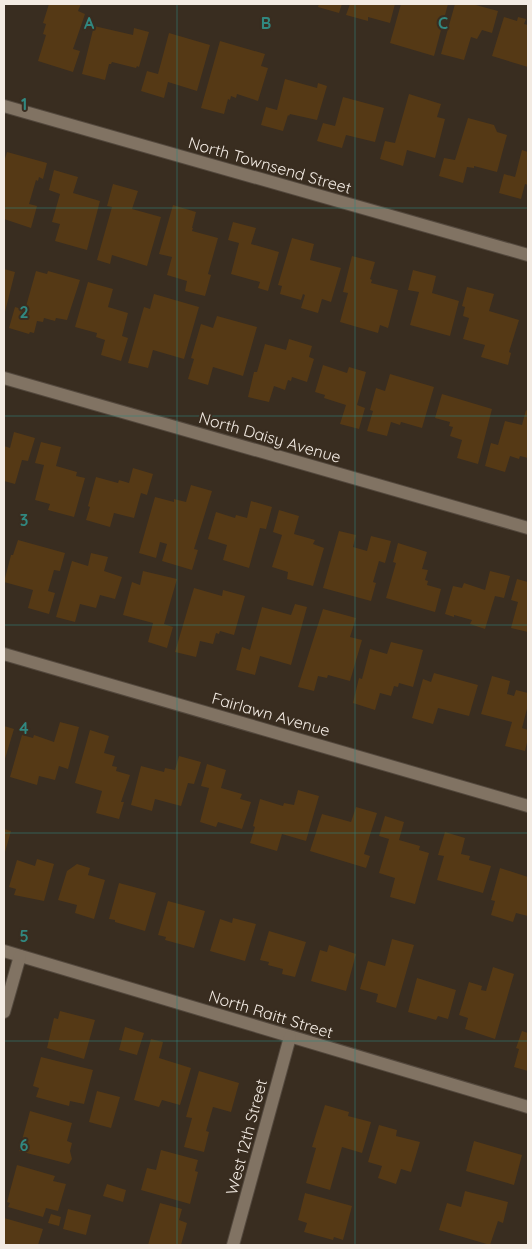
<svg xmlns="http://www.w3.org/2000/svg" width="532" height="1249" viewBox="0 0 532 1249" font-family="Quicksand,sans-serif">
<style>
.building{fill:#553915}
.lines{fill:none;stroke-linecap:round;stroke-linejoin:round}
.minor-casing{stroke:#53483d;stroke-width:14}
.minor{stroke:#817363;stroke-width:12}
.grid{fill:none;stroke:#318880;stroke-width:1;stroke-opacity:0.55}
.labels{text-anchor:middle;stroke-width:4;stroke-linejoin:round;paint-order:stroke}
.street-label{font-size:16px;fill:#f3ebe3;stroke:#392d20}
.grid-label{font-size:16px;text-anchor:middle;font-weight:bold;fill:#318880;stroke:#392d20;stroke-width:4;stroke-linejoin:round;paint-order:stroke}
</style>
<rect width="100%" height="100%" fill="#392d20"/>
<g class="building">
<path d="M49,4l6,1v-1h26l-3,7 7,3 -12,35 7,2 -7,21 -35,-11 8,-26 -3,-1 3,-10 -3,-1z"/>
<path d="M319,4h23l-3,9 -21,-6z"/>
<path d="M350,4h45l-5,19 -22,-6v4l-22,-6z"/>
<path d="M401,4h47l-14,52 -44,-13z"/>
<path d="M455,4h17l26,7 -6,22 -10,-3 -5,9 -6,-2 -7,23 -23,-6z"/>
<path d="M504,17l13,4 1,-4 8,2 -2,5 4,1v42l-36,-11z"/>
<path d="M94,26l39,9 1,-7 15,4 -10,35 -2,-1 -1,2 -24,-6 -1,2h-2l-4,16 -23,-6z"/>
<path d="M169,33l41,12 -13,46 -29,-9 -4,16 -23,-7 6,-20 11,3z"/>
<path d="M220,41l45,13 -4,12 7,2 -10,33 -21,-7 -1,4 -5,-2 -1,4 -2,-1 -4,15 -23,-6z"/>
<path d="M285,79l32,9 1,-5 9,3 -10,34 -27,-6 -1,2 -1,-1 -5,16 -22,-6 5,-18 11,3z"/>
<path d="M409,94l32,10 -4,13 8,2 -10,39 -28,-8 -4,16 -23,-7 5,-18 10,2z"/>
<path d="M343,97l41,11 -9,34 -29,-7 -4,13 -25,-7 6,-18 12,3z"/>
<path d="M468,118l26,7 3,7 10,3 -10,37 -23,-6v2l-7,-1 -4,16 -24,-7 5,-18 11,2z"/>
<path d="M522,150l6,2v33l-3,-1 -4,15 -22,-6 5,-19 11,3z"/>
<path d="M7,152l40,11 -4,16 -4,-2 -1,4 -2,-1 -7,24 8,2 -6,22 -27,-9v-57z"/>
<path d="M54,170l24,7 -5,16 27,8 -13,49 -32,-9 5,-17 -8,-2 8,-28 -11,-4z"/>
<path d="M113,184l25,7 -6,18 29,8 -14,49 -35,-11 -2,9 -13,-4 15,-53 -5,-1z"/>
<path d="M173,205l23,7 -4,16h1l-1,3 26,7 -10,36 3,1 -6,21 -20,-5 2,-10 -20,-6 5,-18 -13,-3z"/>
<path d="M233,222l23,6 -5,16 28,8 -11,39 -10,-3 2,-6 -29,-8 8,-31 -11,-3z"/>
<path d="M292,238l22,6 -4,16 31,8 -10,34 -9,-3 -4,14 -17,-5 4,-13 -2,-1 -2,6 -21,-6 2,-8 -4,-1z"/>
<path d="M352,256l23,6 -5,17 2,1 -1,3 27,7 -10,38 -8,-3 -2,8 -38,-11 8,-29 -5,-1z"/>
<path d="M4,269l11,3 -11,44z"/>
<path d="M413,270l23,6 -4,17 27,8 -9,35 -40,-11 9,-33 -11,-2z"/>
<path d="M36,271l11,3 1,-3 32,9 -13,40 -11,-2 -1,3 -11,-3 -1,4 -6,-1 -3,12 -4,-1 -1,2 -20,-6 6,-21 10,3z"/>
<path d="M88,282l25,7 -5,18 20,6 -6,23 6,2 -7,23 -20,-6 4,-15 -9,-3 1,-4 -22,-6z"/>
<path d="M467,287l27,7 -5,17 30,9 -10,32 2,1 -3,12 -27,-8 4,-12 -22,-6 6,-21 -6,-2 2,-9 -3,-1z"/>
<path d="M154,294l45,13 -15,52 -31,-9 -5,18 -20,-5 16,-56 6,2z"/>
<path d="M217,316l40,11 -14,49 -30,-9 -5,18 -20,-6 6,-20 -3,-1 10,-34 12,4z"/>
<path d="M289,339l23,7 -3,11 5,2 -7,23 -15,-5 -1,4 -3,-1 -3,10 -11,-4 -5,16 -21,-5 6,-25h3l8,-28 21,6z"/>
<path d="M323,365l24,8 2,-6 17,5 -9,33 8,3 -6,21 -19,-5 6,-19 -22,-7 1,-3 -10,-3z"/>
<path d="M390,374l44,13 -12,41 -21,-6 -1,3 -9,-3 -4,14 -20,-5 6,-20 -3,-1 6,-22 9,3z"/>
<path d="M442,394l50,15 -14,55 -21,-6 5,-18 -12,-4 3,-9 -4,-1 1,-4 -15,-4z"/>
<path d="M526,410l2,1v47l-8,-2 -1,3 -9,-3 -5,16 -20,-6 6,-23 7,2 7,-24 17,4z"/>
<path d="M14,432l21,6 -7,23 -6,-1 -7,24 -11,-3v-35l6,2z"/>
<path d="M41,442l20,5 -5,19 21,6 -1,4 9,2 -11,39 -26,-7 2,-6 -15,-4 9,-35 -9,-2z"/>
<path d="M133,468l20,6 -6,21 -6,-2 -7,25 -20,-5 -4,14 -24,-7 4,-13 -2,-1 8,-29 22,6 1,-3 10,3z"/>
<path d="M191,485l21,6 -18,58 4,1 -6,20 -30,-9 5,-17 -7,-2 -4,16 -17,-5 16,-56 19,5v-3l12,3z"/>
<path d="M251,501l21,6 -6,22 -6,-1 -11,40 -26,-8 4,-15 -19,-6 8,-27 19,6 1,-3 11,3z"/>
<path d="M279,510l20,6 -5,18 21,6 -2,4 11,4 -11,38 -26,-7 1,-7 -16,-5 10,-32 -9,-3z"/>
<path d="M339,531l17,4 -3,12 14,4 4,-15 20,5 -6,22 -6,-2 -6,21 3,1 -5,18 -48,-13z"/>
<path d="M18,540l47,13 -5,18 -6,-1 -6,21 7,2 -6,21 -21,-6 5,-18 -29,-8 7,-27h2z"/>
<path d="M398,543l29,9 -5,17 6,1 -3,10 3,1 -1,4 14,4 -6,23 -49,-14 10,-35 -3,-1z"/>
<path d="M91,553l17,4 -4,14 18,6 -7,22 -15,-4 -4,13 -16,-4 -5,18 -19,-5 16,-56 16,5z"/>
<path d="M143,571l34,8 -13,45 9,3 -6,21 -19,-6 5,-19 -30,-8 9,-33 8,3z"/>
<path d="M490,571l20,5 -6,22 -9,-2 -10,33 -15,-5 2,-4 -18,-5v2l-9,-3 8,-28 9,2 2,-5 21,7z"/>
<path d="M517,579l11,3v50l-17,-4 7,-26 -7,-2z"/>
<path d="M194,588l28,8 1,-6 22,6 -11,39 -14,-4 -1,3 -3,-1 -3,11 -13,-3 -4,16 -21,-5z"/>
<path d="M295,604l12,3 -16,58 -31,-9 -5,19 -19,-5 6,-23 8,3 12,-43 29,8z"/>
<path d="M323,609l33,9 -6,19 12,3 -12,41 -22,-6 -1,3 -9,-2 -4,15 -16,-4z"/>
<path d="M391,642l32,8 -10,37 -14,-4 -1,4 -4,-1 -3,10 -11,-3 -5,17 -22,-7 6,-25 3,1 8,-30 17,5z"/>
<path d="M434,673l44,12 -9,31 -31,-8 -5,16 -21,-6 11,-39 8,3z"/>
<path d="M492,676l18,5 -3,13 7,2 2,-6 12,3v12l-6,23 6,2v8l-3,13 -20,-5 7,-24 -31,-8z"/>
<path d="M60,722l19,5 -11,42 -9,-3 -4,14 -16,-4 -2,9 -27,-8 12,-42 11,3 1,-3 20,7z"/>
<path d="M4,726l10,3 -10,33z"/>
<path d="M90,730l19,6 -5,17 11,3 -3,10 5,1 -1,4 14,4 -9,27h3l-5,17 -23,-6 6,-22 -27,-8z"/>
<path d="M179,756l22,6 -7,22 -6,-1 -7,23 -26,-7 -3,12 -21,-6 10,-39 23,6 1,-4 10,2z"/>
<path d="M207,764l19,6 -5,18 21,6 -2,5 11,3 -9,27 -24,-7 -2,5 -16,-5 9,-34 -8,-2z"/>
<path d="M298,790l21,6 -13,45 -24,-7 -5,17 -27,-8 5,-16 -2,-1 7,-27 23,7 1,-3 10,2z"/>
<path d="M356,807l21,6 -13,41 6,2 -4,12 -56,-17 12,-37 29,8z"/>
<path d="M385,816l19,6 -5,18 21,6 -1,4 10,3 -14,51 -25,-7 5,-19 -16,-5 10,-34 -10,-3z"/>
<path d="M4,829l7,2 -6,21 -1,-1z"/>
<path d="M445,832l20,6 -4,16 9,2 -1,4 22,6 -8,27 -46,-13 7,-24 -6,-1z"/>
<path d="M37,859l17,5 -10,37 -30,-6 2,-6 -7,-2 8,-27 18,6z"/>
<path d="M77,864l13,4 -2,7 17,5 -11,39 -19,-6 2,-8 -19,-5 9,-29z"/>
<path d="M500,868l28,9v39l-12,-3 -3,9 -22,-7 4,-14 -4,-1z"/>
<path d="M119,883l37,10 -11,38 -30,-9v-2l-6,-1z"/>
<path d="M168,901l37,10 -11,37 -29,-8 1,-3 -8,-2z"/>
<path d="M233,918l23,6 -11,37 -35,-10 10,-32 12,4z"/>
<path d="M269,931l37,11 -11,35 -13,-3 1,-5 -15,-4 1,-3 -9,-2z"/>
<path d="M392,939l22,6 -18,63 -20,-6 2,-8 -18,-5 8,-28 17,5z"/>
<path d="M329,945l27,9 -10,37 -35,-10 9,-31 7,2z"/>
<path d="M493,967l21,7 -19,65 -30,-10 3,-11 -9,-3 10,-33 13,4 -1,4 5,1z"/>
<path d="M417,978l39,12 -8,29 -10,-3 -2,4 -28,-8z"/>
<path d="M60,1011l35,9 -11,39 -37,-11 7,-30 4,1z"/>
<path d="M125,1027l19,6 -7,22 -18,-5z"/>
<path d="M522,1031l6,2v38l-14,-4 5,-18 -3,-1z"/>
<path d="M151,1039l12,3 -4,16 32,10 -11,37 -18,-5 -3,7 -25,-7z"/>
<path d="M41,1057l52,13 -9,34 -14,-3 -1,5 -33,-9 3,-9 -6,-2z"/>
<path d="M199,1071l40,12 -8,29 -18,-5 -7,24 3,1 -5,20 -20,-5 8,-29 -6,-1z"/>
<path d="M97,1091l23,6 -9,31 -22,-6z"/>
<path d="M325,1105l24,7 -1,4 23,6 -9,31 -20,-6 -12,43 -24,-7 10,-35 -4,-1z"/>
<path d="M30,1111l42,12 -5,18 5,2 -2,8 2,8 -3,5 -50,-13z"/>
<path d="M379,1125l18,5 -1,6 24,6 -9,30 -10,-3 -5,15 -18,-6 4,-12 -14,-4z"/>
<path d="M474,1141l48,14 -8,30 -48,-14z"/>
<path d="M161,1150l37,10 -3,11 3,1 -8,32 -49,-14 6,-22 9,2z"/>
<path d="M17,1165l38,11 -2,5 13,3 -8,27 -12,-3 -3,9 -35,-10 2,-4 -3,-1z"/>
<path d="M107,1184l19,6 -3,12 -20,-6z"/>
<path d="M465,1191l43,11 -5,21 -5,-2 -8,24 -51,-15 8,-27 14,4z"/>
<path d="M305,1193l47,13 -9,34 -9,-3 -1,3 -29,-8 3,-9 -9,-3z"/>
<path d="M160,1203l22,6 -3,11 8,3 -6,22h-33z"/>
<path d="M68,1209l23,6 -5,20 -23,-6z"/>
<path d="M51,1214l10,3 -2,9 -11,-3z"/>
<path d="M4,1218l39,11 -5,16h-34z"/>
</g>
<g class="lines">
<g class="minor-casing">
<g id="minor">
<path d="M4,106l524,149"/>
<path d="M4,378l524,150"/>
<path d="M4,654l524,152"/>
<path d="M4,951l524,156"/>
<path d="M4,1012l16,-56"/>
<path d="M233,1245l57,-208"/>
</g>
</g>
<use href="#minor" class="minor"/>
</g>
<path class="grid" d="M177,4v1241M355,4v1241M4,208h524M4,416h524M4,625h524M4,833h524M4,1041h524"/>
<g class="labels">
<g class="street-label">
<text transform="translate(270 165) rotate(16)" y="6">North Townsend Street</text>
<text transform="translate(270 437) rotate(16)" y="6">North Daisy Avenue</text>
<text transform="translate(271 714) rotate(16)" y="6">Fairlawn Avenue</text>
<text transform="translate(271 1014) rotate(17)" y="6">North Raitt Street</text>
<text transform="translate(246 1137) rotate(-75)" y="6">West 12th Street</text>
</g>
</g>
<g class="grid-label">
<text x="89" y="29">A</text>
<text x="266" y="29">B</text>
<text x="443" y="29">C</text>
<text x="24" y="110">1</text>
<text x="24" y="318">2</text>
<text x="24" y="526">3</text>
<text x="24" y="734">4</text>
<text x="24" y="942">5</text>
<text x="24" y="1151">6</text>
</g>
<rect width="532" height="1249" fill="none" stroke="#f3ebe3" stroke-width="10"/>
</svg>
